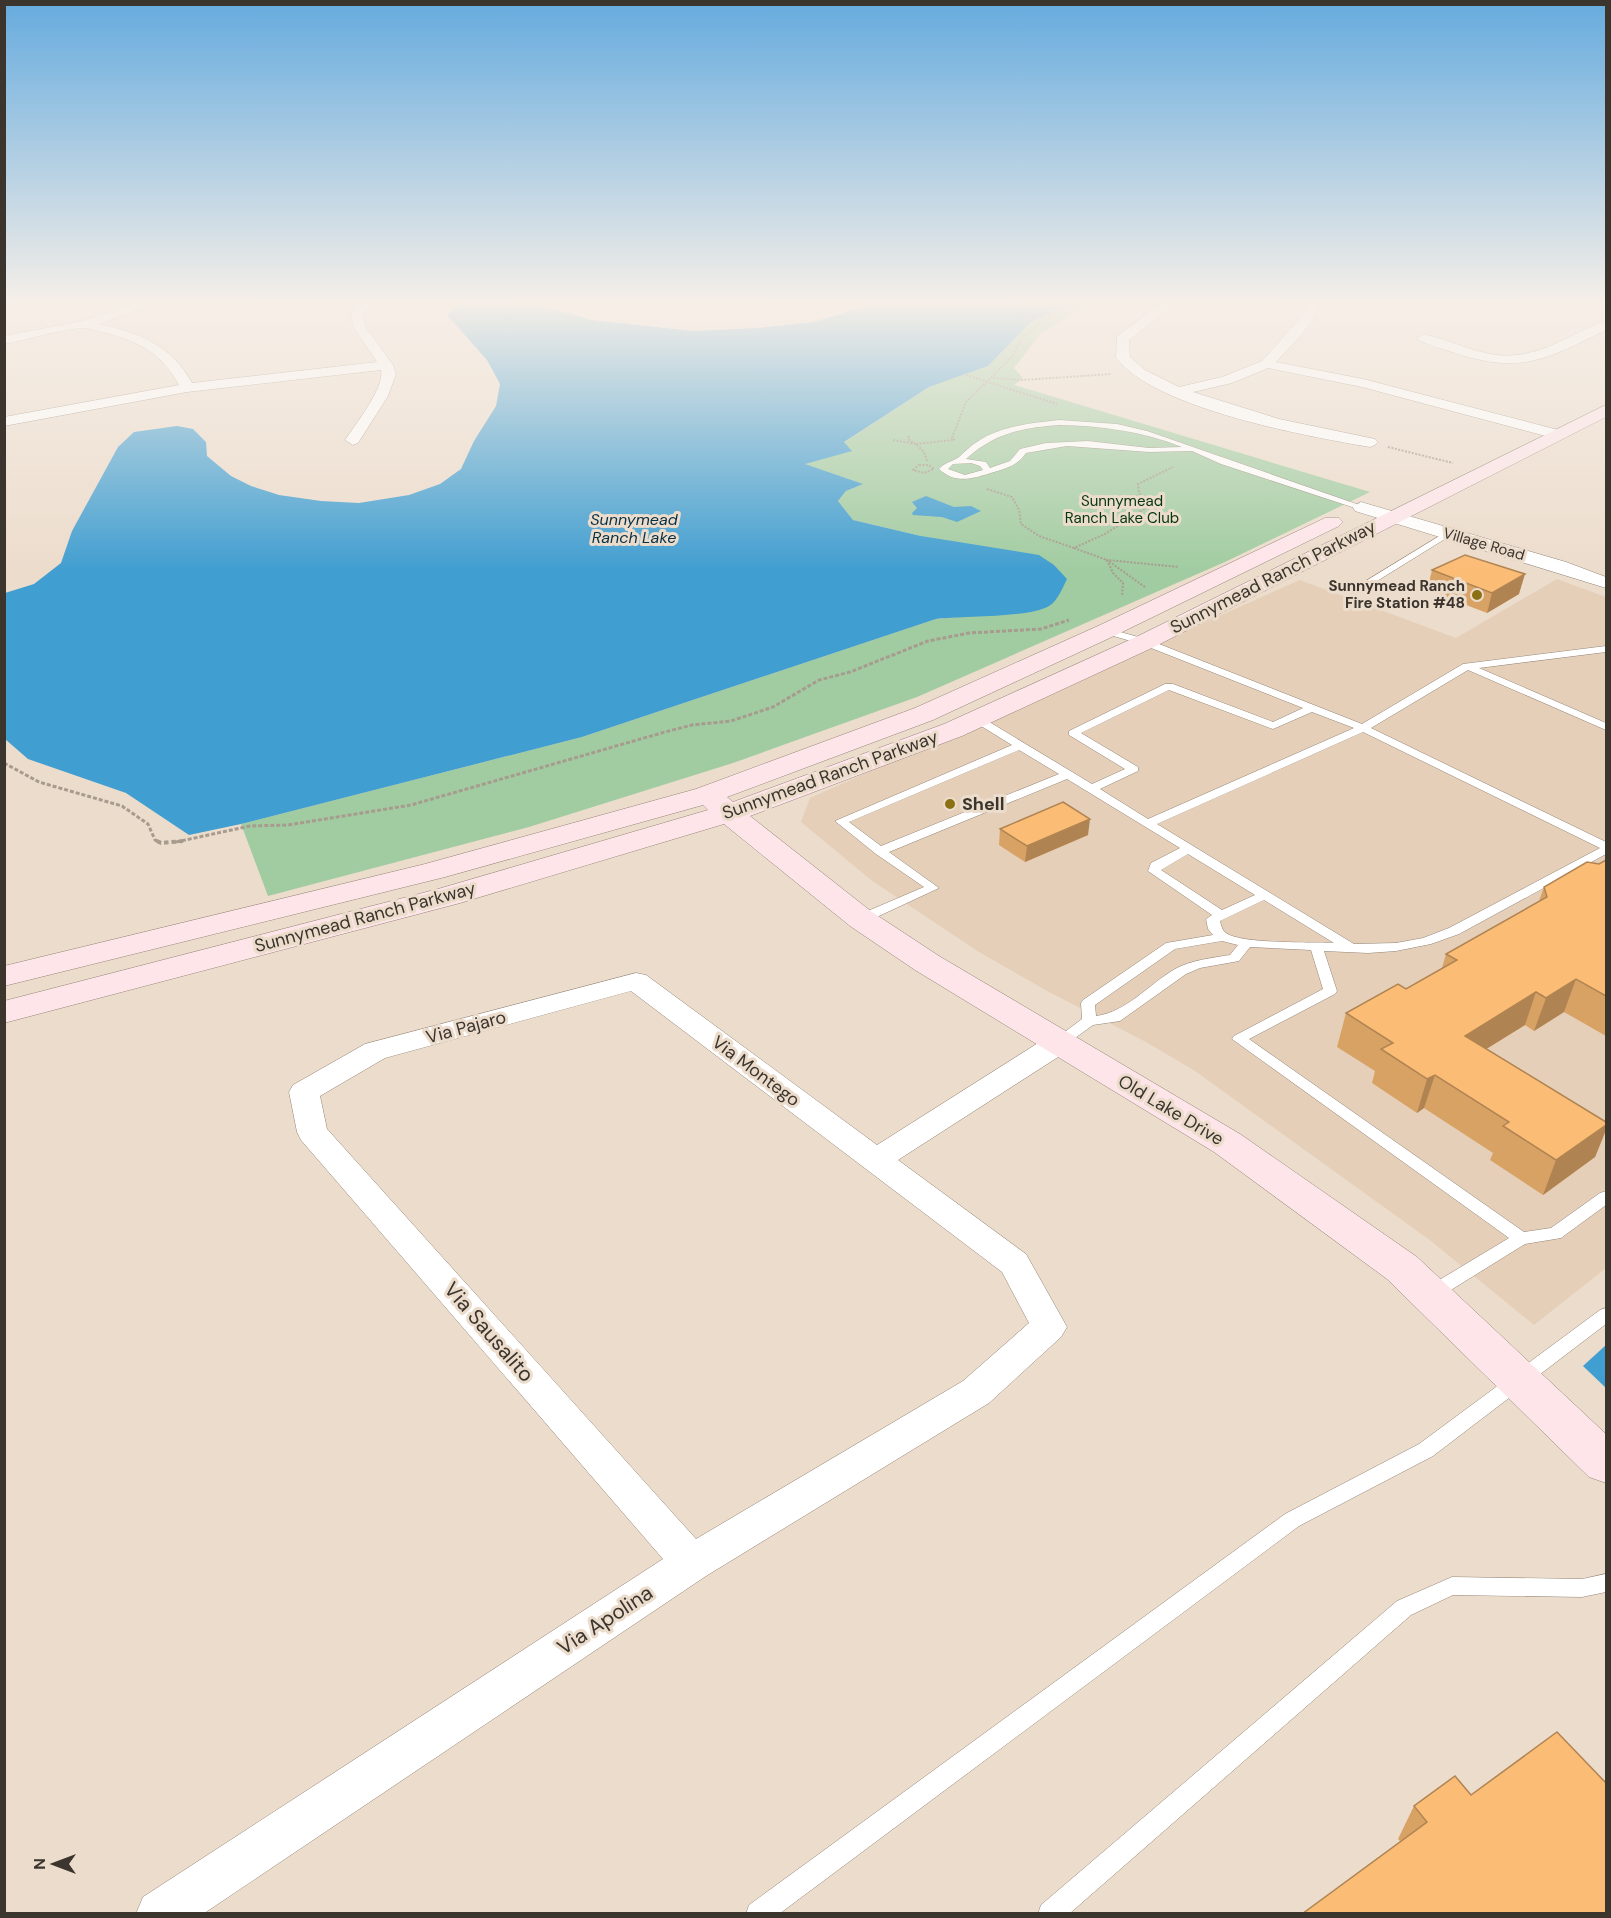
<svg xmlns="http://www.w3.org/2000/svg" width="1611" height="1918" viewBox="0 0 1611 1918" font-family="'DM Sans',sans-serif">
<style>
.built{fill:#e5cfb9}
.green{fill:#a1cca1}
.water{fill:#419ed0}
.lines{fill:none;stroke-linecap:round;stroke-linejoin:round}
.lane-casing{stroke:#938576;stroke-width:1}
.street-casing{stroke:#938576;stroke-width:1}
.secondary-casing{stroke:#938576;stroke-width:1}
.path-far2{stroke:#a79b8e;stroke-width:2;stroke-dasharray:2 1.5;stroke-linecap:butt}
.path-far1{stroke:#a79b8e;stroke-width:3;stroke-dasharray:4 2;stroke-linecap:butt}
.path{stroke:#a79b8e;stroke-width:4;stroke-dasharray:4.5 3;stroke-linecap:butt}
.lane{fill:#fff;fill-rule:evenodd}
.street{fill:#fff;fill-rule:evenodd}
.secondary{fill:#fee5ea;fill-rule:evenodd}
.wall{fill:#d8a265}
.shaded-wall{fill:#b08452}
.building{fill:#fbbc75;stroke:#b08452;stroke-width:1.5}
.poi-dot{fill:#8b7113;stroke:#ecdccc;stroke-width:2}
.labels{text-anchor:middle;stroke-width:6;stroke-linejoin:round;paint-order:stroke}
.far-park-label{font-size:15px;fill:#05370d;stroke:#ecdccc}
.far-street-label{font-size:15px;fill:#3b352e;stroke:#ecdccc}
.far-poi-label{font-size:15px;font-weight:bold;fill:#3b352e;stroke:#ecdccc;text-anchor:end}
.far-water-label{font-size:16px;font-style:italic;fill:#062f44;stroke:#ecdccc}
.street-label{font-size:18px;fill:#3b352e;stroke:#ecdccc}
.poi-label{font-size:18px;font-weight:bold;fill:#3b352e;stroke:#ecdccc;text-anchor:start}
.near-street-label{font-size:21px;fill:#3b352e;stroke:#ecdccc}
</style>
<rect width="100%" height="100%" fill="#ecdccc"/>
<path class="built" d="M1557,579l49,18v671l-72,57 -103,-84 -236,-170 -49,-29 -97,-50 -70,-40 -108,-72 -70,-58 9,-24 490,-218 156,58z"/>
<path class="green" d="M1076,301h17l-53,33 -26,34 9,10 -9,7 356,107 -143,69 -310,136 -184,66 -204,64 -261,69 -27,-72 341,-87 354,-118 106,-10 -121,-73 -68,-16 -15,-19 8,-10 16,-7 -58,-20 47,-14 -8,-7 86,-56 59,-21 43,-44z"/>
<g class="water">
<path d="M477,301h47l68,19 101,11 65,-3 55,-6 71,-21h192l-45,21 -43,44 -59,21 -85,55 8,9 -47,13 58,20 -17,7 -8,10 15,19 68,16 118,19 15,10 13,14c-4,8 -10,23 -18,27 -20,12 -87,10 -113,13l-354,118 -341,87 -52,11 -63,-42 -98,-34 -23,-20v-146l29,-9 27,-21 11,-32 46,-84 16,-15 43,-6 16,3 13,13 1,14 24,20 20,10 28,9 42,6 38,2 50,-8 31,-11 21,-15 13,-28 22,-35 4,-22 -13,-24 -40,-45 10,-10z"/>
<path d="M926,496l28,11 17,-1 10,5 -24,11 -15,-5 -29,-2 -1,-2 5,-5 -5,-6z"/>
<path d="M1606,1345v43l-23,-22z"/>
</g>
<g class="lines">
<g class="lane-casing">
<g id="lane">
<path d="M1059,420l58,4 30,7 218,76 -7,2 -137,-45 -29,-13 -43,1 -82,-6 -41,7c-8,12 -19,15 -32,19 -20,6 -38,13 -55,-3 6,-7 13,-7 20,-12 6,-5 11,-11 18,-15 23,-16 55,-19 82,-22zM1059,425c43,1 83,6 123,22l-33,1 -61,-7 -42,2 -26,6 -10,12 -20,7 -4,-6 -20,-3c29,-26 55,-31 93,-34zM971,463l9,3 3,4 -18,5 -17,-6 5,-5z"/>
<path d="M1446,532l7,2 -97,60 -8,-2z"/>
<path d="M1106,628l43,12 213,84 101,-60 143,-18v6l-127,16 127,55v7l-138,-60 -97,58 235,114v12l-147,80 -28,10 -35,7 -28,2 -44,-2 13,40 -2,3 -86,45 275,193 27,-4 49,-35 6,-2v14l-45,33 -36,6 -87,54 -6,2 -6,-2 -3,-5 3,-5 83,-50 -277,-199 2,-3 89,-47 -12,-39 -61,-3 -11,14 -39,7 -14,6 -66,47 -27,4 -29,21h-10l-2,-3 2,-3 28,-21 -1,-16 2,-3 83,-57 47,-8 -5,-6 -2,-10 6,-4 -64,-44 3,-8 29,-15 -113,-69 -178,73 50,36 -73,34h-10l-2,-3 2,-3 68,-29 -48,-33 -41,-33 177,-76 -39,-24v-4h8l111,67 33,-15 -56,-34v-4l96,-47h8l100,38 30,-14 -162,-64 -38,-11v-4zM1169,690l104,39 39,-17 42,16 -206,91 -48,-30 38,-18v-4l-57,-34zM1363,732l237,116 -151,80 -26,10 -27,5 -42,1 -197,-120zM1019,750l40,24 -178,72 -32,-24zM1188,854l67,41 -33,15 -61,-40zM1264,900l70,43c-21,-1 -94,1 -108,-10 -4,-3 -5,-8 -6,-12zM1222,941l16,4 -8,10c-18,3 -39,5 -55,14 -26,15 -48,43 -79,47l-1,-11 80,-56z"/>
<path d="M1606,1308v16l-173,132 -134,70 -520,388h-33l3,-9 536,-391 134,-70 181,-134z"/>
<path d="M1606,1574v18l-24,5 -129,-2 -42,20 -342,299h-31l3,-9 356,-304 55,-24 130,2z"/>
</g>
</g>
<g class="street-casing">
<g id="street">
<path d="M142,301h19l-62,23c40,9 73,21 93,59l185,-21 -24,-36 -2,-12 10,-13h12l-10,13 2,12 28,39 3,9 -8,22 -30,47 -5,2 -8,-5c10,-15 40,-53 36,-70l-194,22 -183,34v-9l175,-32c-16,-31 -41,-44 -73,-52 -7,-2 -16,-5 -23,-5 -26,2 -53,11 -79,16v-8l79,-15z"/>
<path d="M694,301h75l-6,4h-63z"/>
<path d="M1165,301h14l-50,39 1,17 15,13 34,17 43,-10 40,-16 41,-46 4,-7 -1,-7h12c3,18 -30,47 -42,61l87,17 199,52 3,3 -8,5 -195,-52 -94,-19 -36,15 -39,9 86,27 96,20 3,3 -3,3 -5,2c-64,-11 -214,-38 -254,-89l1,-22z"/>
<path d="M1606,321v9c-61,30 -86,45 -154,22 -11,-4 -27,-7 -35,-14l7,-4c51,13 72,34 126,12 19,-7 37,-20 56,-25z"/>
<path d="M1361,502l205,60 40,15v11l-251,-77 -2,-4z"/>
<path d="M636,973l10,2 231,170 172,-109 10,-2 10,2 4,7 -4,7 -171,110 128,94 41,73 -6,10 -72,66 -283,173 -503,338h-67l7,-17 520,-338 -362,-419 -4,-8 -8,-40 4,-7 72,-41zM631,991l371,281 27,51 -66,58 -267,158 -369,-410 -7,-33 65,-38z"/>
</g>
</g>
<g class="secondary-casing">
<path id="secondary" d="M1606,405v12l-452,230 -192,89 -212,80 122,96 67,44 301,178 177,123 189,177v49l-17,-6 -202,-198 -173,-127 -299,-182 -65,-44 -126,-102 -264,79 -456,120v-22l434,-112 270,-79 -5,-5 -258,72 -441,109v-20l421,-102 271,-75 219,-81 183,-82 227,-108h14l4,4 -4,4 -225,110 -181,84 -206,77 6,5 211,-78 192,-87z"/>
</g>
<g class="path-far2">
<path d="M966,375l91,29"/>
<path d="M993,378l29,2 90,-6"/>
<path d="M909,436l-1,3 7,5"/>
<path d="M893,440l23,4"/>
<path d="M955,440l-3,-2 14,-36 47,-46 9,-18 24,-20 32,-17"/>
<path d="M1388,447l65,16"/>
<path d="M927,461l-3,-9 -8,-8 37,-4"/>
<path d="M919,465h10l5,4 -10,4 -11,-3z"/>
<path d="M987,489l25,8 7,13 2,14 18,12 35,12 31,-14 39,-25 5,-5 -10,-11 -1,-9 35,-17"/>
<path d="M1074,548l33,12 6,13 10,10 -1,13"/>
<path d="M1145,587l-38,-27 72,7"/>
</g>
<g class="path-far1">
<path d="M4,763l35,19 83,24 26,18 7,16 5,2"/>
<path d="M176,842l74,-16 38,-1 123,-20 254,-73 27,-7 39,-4 42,-14 46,-27 31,-8 78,-31 41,-8 72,-4 28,-9"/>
</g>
<path class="path" d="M157,841l4,2 22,-2"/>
<use href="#lane" class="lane"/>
<use href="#street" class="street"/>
<use href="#secondary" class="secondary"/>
</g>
<g class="wall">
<path d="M1432,570l87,24 -32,19 -60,-23z"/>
<path d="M1000,829l88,6 -63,27 -26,-17z"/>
<path d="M1606,860v176l-42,-24 -30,19 -9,-6 -39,24 120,73v8l-11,27 -52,38 -53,-35 3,-7 -69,-45 -7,5 -45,-30 3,-12 -38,-24 9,-34 60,-24 36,-21 4,-14 93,-53 5,-14 55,-23z"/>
<path d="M1471,1795l-71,46 -2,-2 16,-33z"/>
</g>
<g class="shaded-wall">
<path d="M1525,574l-6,20 -32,19 5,-20z"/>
<path d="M1090,819l-2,16 -63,27 2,-16z"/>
<path d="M1576,979l-12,33 -30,19 12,-33z"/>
<path d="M1536,992l-11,33 -71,44 11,-33z"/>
<path d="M1435,1075l-11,33 -7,5 10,-34z"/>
<path d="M1606,1125v5l-11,27 -52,38 13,-35z"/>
</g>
<g class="building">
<path d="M1465,555l60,19 -33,19 -60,-23z"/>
<path d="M1063,802l27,17 -63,27 -27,-17z"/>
<path d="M1606,860v136l-30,-17 -30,19 -10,-6 -71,44 141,86v3l-50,35 -53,-34 6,-4 -74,-47 -8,4 -46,-30 12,-6 -47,-30 52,-29 8,5 51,-29 -11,-6 101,-57 -3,-10 43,-25 12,2z"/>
<path d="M1557,1732l49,51v131h-304l125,-92 -13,-16 41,-30 16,19z"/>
</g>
<linearGradient id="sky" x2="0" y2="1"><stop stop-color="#65abde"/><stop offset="0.53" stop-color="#f6efe8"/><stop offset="1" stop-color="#f6efe8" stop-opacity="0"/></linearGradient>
<rect width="1611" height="570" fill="url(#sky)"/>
<g class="poi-dot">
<circle cx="1477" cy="595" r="6"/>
<circle cx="950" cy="804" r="6"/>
</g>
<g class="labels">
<g class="far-park-label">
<text x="1122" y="506">Sunnymead<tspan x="1122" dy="17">Ranch Lake Club</tspan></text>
</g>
<g class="far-street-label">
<text transform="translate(1484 544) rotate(16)" y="5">Village Road</text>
</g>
<g class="far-poi-label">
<text x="1465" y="591">Sunnymead Ranch<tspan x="1465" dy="17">Fire Station #48</tspan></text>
</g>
<g class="far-water-label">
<text x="634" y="525">Sunnymead<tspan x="634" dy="18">Ranch Lake</tspan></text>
</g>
<g class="street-label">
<text transform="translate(1273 577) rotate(-27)" y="6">Sunnymead Ranch Parkway</text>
<text transform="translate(830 775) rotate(-20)" y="6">Sunnymead Ranch Parkway</text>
<text transform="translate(365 917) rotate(-15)" y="6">Sunnymead Ranch Parkway</text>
<text transform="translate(466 1027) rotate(-15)" y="6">Via Pajaro</text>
<text transform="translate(756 1071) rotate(37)" y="6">Via Montego</text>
<text transform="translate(1171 1110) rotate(31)" y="6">Old Lake Drive</text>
</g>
<g class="poi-label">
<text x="962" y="810">Shell</text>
</g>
<g class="near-street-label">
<text transform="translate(489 1332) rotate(49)" y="7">Via Sausalito</text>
<text transform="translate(605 1620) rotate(-33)" y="7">Via Apolina</text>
</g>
</g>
<rect width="1611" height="1918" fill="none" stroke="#3b352e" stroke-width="12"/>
<g transform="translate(54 1864) rotate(270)" stroke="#ecdccc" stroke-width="4.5" paint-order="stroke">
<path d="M0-4.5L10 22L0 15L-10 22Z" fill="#3b352e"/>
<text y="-9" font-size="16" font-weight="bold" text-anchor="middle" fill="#3b352e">N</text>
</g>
</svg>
